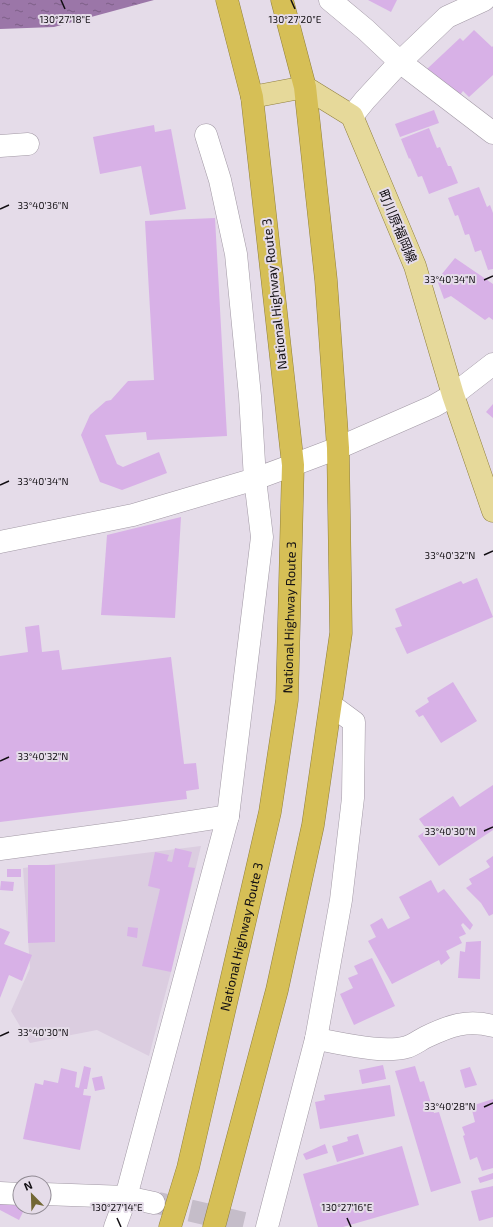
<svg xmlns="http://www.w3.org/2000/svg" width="493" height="1227" viewBox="0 0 493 1227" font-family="'Exo 2','Noto Sans JP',sans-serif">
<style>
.built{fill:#dbcde0}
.water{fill:url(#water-ripples)}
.building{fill:#d8b1e7}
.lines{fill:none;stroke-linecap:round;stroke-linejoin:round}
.minor-tunnel{stroke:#c5bdc9;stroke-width:22;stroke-dasharray:22 11;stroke-linecap:butt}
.minor-casing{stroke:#a299a5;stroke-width:23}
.major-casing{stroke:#91813e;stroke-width:23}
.highway-casing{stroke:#91813e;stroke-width:23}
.minor{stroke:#fff;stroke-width:22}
.major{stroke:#e6d99a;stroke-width:22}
.highway{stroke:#d6bf56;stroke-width:22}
.ticks{fill:none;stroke:#110e12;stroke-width:1.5}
.labels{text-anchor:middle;stroke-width:4;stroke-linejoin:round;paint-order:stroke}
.street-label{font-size:13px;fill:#110e12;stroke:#e5dce9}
.ticks-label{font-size:10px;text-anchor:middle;fill:#110e12;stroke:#e5dce9;stroke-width:4;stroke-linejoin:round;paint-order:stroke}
</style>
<defs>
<pattern id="water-ripples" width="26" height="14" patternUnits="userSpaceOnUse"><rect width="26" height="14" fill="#9b76a8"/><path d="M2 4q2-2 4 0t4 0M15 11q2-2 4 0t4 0" fill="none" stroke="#7d5f87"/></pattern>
</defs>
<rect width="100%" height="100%" fill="#e5dce9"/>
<path class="built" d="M201,846l-30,126 -22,84 -52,-26 -67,13 -19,-32 19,-43 -7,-100z"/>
<path class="water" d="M0,0h154l-100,27 -54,2z"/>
<g class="building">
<path d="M368,0h29l-6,12z"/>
<path d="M474,30l18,17 1,-1v29l-24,22 -6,-6 -3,4 -33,-26 33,-31 3,3z"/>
<path d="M434,110l5,13 -39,14 -5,-13z"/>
<path d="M154,125l1,7 16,-3 15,80 -36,6 -9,-49 -41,8 -7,-37z"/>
<path d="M429,128l8,20 3,-1 8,19h3l7,17 -29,11 -7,-18 -4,1 -8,-19 -1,1 -8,-20z"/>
<path d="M479,187l8,20 3,-2 3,8v56l-5,1 -7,-20 -6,2 -6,-18 -4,1 -7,-20 -3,1 -7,-18z"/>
<path d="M215,218l12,218 -80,4 -1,-8 -41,3 12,29 6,3 36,-15 8,21 -45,17 -22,-8 -19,-47 9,-20 16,-14 5,-1 17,-19 26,-1 -9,-159z"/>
<path d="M455,258l38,26v36l-4,-3 -4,3 -34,-24 -7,3 -7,-19z"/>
<path d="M493,404v14l-7,-6z"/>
<path d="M181,517l-6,101 -74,-3 6,-80z"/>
<path d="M477,578l16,39 -86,37 -12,-26 7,-2 -7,-17 66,-28 2,3z"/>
<path d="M39,625l3,27 17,-2 3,20 109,-13 13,107 12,-1 3,26 -13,2 1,8 -187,23v-166l28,-4 -3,-25z"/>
<path d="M453,682l24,39 -36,22 -18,-28 -4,2 -4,-6 14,-9 -2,-4z"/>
<path d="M493,785v45l-54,36 -21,-30 9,-6 -8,-11 34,-23 7,11z"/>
<path d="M175,848l17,4 -4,15 7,1 -24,104 -29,-6 18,-77 -12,-3 7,-34 14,3 -2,6 5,1z"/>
<path d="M493,856v58l-4,2 -8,-13 -15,-15 6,-4 -3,-5 21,-12 -4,-6z"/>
<path d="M28,865h27v77l-27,1z"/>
<rect x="7" y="869" width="14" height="8"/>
<path d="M431,880l7,13 6,-4 29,36 -3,5 -7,-7 -2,2 5,9 -7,3 3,6 -16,8 4,7 -9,7 -2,-5 -47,24 -24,-43 8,-4 -6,-12 12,-7 6,11 22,-11 -11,-21z"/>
<path d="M1,881l13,1 -1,9 -13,-1z"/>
<path d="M128,927l10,1 -1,10 -10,-2z"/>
<path d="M0,928l10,4 -6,12 28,11 -10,26 -13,-6 -9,23z"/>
<path d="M481,941l-1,38 -22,-1 2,-27 5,1 1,-10z"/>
<path d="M372,958l23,48 -41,19 -14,-31 13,-6 -5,-10 10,-4 -4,-8z"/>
<path d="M383,1065l3,14 -24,5 -3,-14z"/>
<path d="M84,1066l7,2 -4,21h-3l-1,6 8,1 -11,54 -57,-11 12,-56 8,2 1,-5 14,3 3,-15 16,4 -2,15 4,1z"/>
<path d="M415,1066l5,16 4,-1 10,32 5,-1 22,71 -30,9 -36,-121z"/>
<path d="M470,1067l7,18 -12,3 -5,-18z"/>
<path d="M102,1076l3,13 -10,2 -3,-13z"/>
<path d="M390,1085l5,31 -75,13 -5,-27 10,-2 -1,-5z"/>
<path d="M493,1099v69l-11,3 -5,-14 -7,3 -7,-24 2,-1 -3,-8 13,-5 -4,-16z"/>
<path d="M358,1134l6,20 -27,8 -5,-16 16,-5 -1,-4z"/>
<path d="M325,1144l3,9 -22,7 -3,-6z"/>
<path d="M402,1146l17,59 -76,22h-25l-15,-53z"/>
<path d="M493,1173v6l-13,4 -2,-5z"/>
<path d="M493,1186v31l-14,4 -8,-30z"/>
<path d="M0,1198l24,12 -5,10 -19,-10z"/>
</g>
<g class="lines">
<path class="minor-tunnel" d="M158,1203l90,21"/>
<g class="minor-casing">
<g id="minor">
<path d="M330,0l36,30 34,32 93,71"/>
<path d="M352,116l13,-16 35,-38 47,-45 37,-17"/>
<path d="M0,146l28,-2"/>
<path d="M0,542l133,-27 122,-36 38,-14 45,-17 96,-42 19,-11 40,-31"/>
<path d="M0,849l125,-17 103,-16"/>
<path d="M316,1039c26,4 66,15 91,8 6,-2 13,-7 19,-10 23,-11 41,-18 67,-11"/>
<path d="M0,1193l20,1"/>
<path d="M44,1194l82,3 28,6"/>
<path d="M115,1227l11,-30 102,-381 34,-279 -7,-58 -5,-83 -14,-142 -16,-74 -14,-45"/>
<path d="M267,1227l49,-188 25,-139 12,-102 1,-76 -23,-17"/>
</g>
</g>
<g class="major-casing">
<path id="major" d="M252,97l53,-10 47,29 63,150 38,129 40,116"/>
</g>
<g class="highway-casing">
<g id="highway">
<path id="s1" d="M170,1227l18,-59 82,-356 17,-112 6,-235 -41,-368 -25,-97"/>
<path d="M214,1227l63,-237 36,-165 28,-192 -3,-185 -12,-168 -21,-193 -23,-87"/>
</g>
</g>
<use href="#minor" class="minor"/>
<use href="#major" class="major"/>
<use href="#highway" class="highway"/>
</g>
<path class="ticks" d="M61,0l4,9M291,0l4,9M0,209l9,-4M484,280l9,-4M0,485l9,-4M484,555l9,-4M0,761l9,-4M484,831l9,-4M0,1036l9,-4M484,1107l9,-4M117,1218l4,9M347,1218l4,9"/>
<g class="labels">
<g class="street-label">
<text transform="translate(398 226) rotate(67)" y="5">町川原福岡線</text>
<text transform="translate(274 294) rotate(-96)" y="5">National Highway Route 3</text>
<text dy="5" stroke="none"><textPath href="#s1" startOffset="623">National Highway Route 3</textPath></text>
<text dy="5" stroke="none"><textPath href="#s1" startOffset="299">National Highway Route 3</textPath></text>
</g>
</g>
<g class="ticks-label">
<text x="65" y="23">130°27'18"E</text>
<text x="295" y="23">130°27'20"E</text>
<text x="43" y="209">33°40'36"N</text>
<text x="450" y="283">33°40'34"N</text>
<text x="43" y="485">33°40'34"N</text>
<text x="450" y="559">33°40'32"N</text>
<text x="43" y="760">33°40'32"N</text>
<text x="450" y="835">33°40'30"N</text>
<text x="43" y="1036">33°40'30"N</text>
<text x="450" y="1110">33°40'28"N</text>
<text x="117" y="1211">130°27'14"E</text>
<text x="347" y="1211">130°27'16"E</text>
</g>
<g transform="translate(32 1195) rotate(337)"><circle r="19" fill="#e5dce9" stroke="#908a93"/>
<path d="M0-3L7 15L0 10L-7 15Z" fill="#726734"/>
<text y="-6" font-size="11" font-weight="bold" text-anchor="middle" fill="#110e12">N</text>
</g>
</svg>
